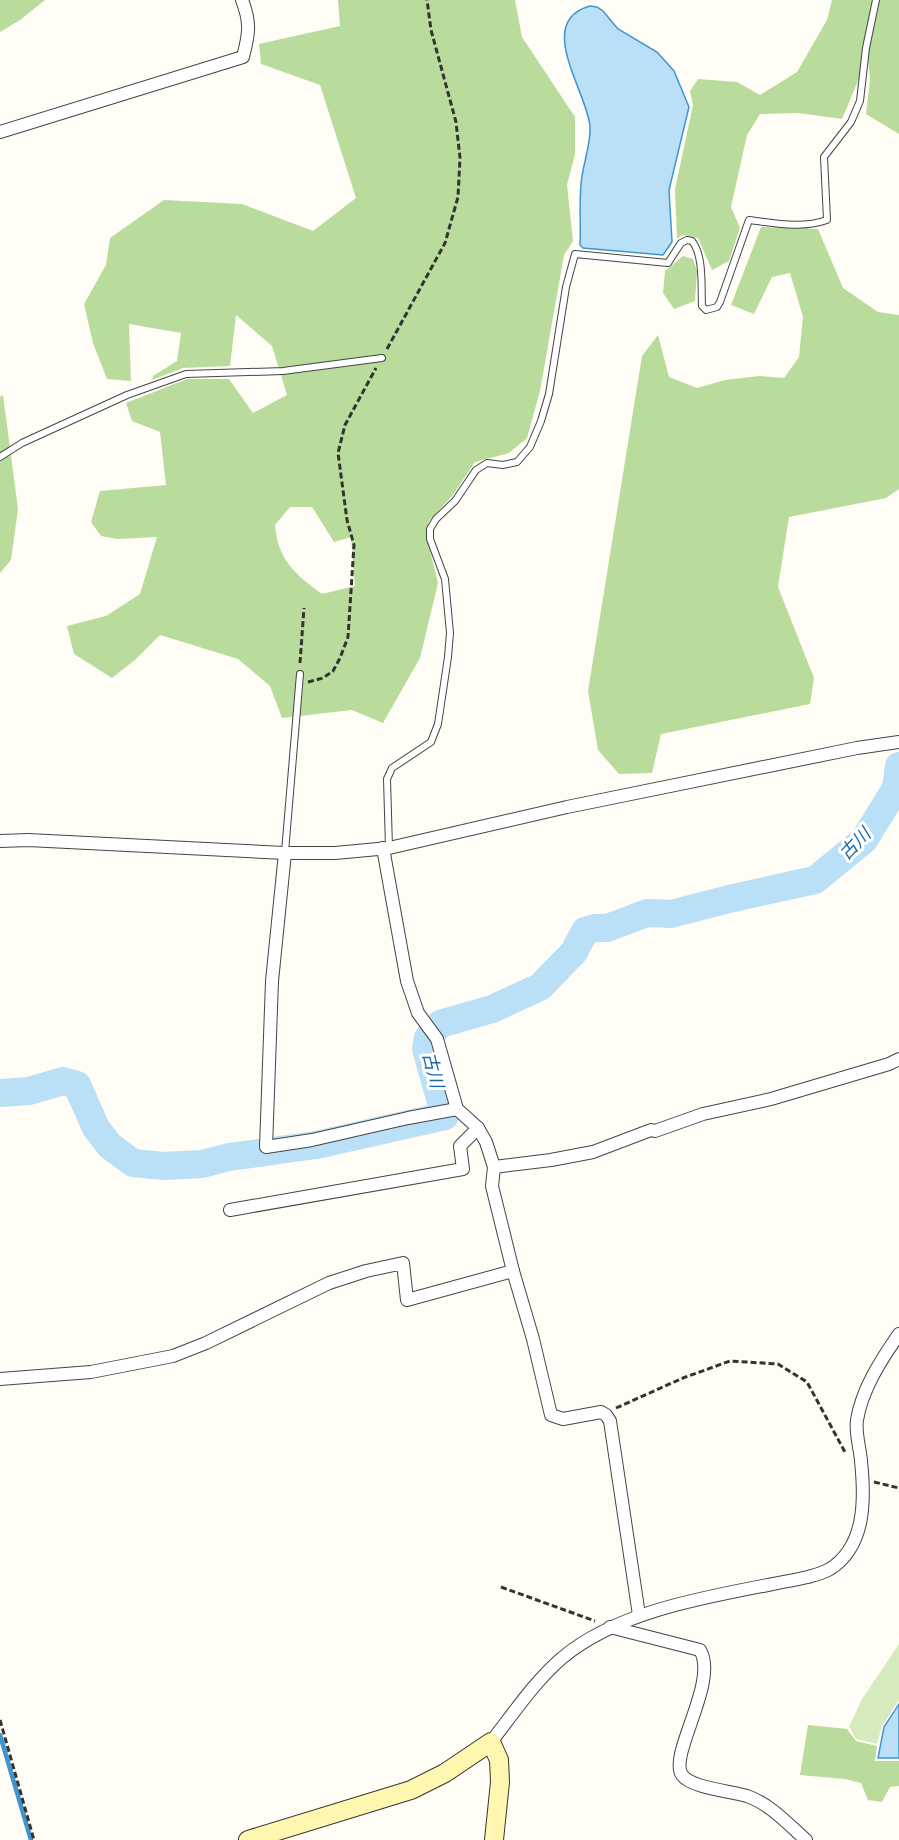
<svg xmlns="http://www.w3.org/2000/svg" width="899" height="1840" viewBox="0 0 899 1840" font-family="'Crimson Pro','Noto Sans JP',serif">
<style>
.green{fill:#d5ebbd}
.forest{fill:#b9dc9c;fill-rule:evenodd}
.water{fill:#b9e0f7;stroke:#3f96cf;stroke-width:1.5}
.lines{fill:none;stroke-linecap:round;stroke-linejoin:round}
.stream{stroke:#3f96cf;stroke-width:4.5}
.river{stroke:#b9e0f7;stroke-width:28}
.lane-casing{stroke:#444;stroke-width:8}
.street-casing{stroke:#444;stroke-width:14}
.secondary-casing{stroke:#333;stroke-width:20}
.path{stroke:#333;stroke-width:3;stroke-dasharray:6 3;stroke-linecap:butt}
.lane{stroke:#fff;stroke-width:6}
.street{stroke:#fff;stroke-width:12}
.secondary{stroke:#fff6b0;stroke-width:18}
.labels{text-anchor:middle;stroke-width:6;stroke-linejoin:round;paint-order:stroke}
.water-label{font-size:18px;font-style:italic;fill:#1768a6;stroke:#fff}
</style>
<rect width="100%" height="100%" fill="#fffdf5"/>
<path class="green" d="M899,1644v56l-17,26 -5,18 -21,-5 -7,-12 13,-28z"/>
<g class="forest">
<path d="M0,0h45l-25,20 -20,12z"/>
<path d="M338,0h177l7,37 53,80v37l-8,31 6,56 -9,14 -24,136 -13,47 -18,15 -34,9 -23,34 -23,25 -3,13 12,49 -18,75 -37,65 -31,-13 -70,8 -12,-32 -32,-27 -78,-24 -25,25 -23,18 -38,-24 -7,-28 39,-10 34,-22 17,-57 -40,2 -16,-3 -10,-14 9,-31 66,-6 -6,-53 -28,-11 -6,-18 61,-24h42l24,34 34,-18 -15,-49 -36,-31 -6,51 -47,2 -31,12 1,-4 24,-15 4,-28 -52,-9 2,57 -24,-2 -14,-36 -9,-39 22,-39 4,-27 54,-38 78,4 71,27 43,-33 -36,-113 -59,-21 -2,-20 81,-18zM290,507h22l22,35 17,-5 4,49 -33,8c-27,-20 -44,-34 -47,-69z"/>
<path d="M832,0h67v134l-33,-20 4,-34 -2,-23 -26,62 -44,-6 -38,1 -13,21 -16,72 9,21 -11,33 -17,9 -14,-32 -15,-3 -6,4 -2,-50 18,-84 -3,-14 8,-12 39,3 23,13 37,-23 30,-52z"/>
<path d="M761,227l57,2 25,59 35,24 21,3v174l-13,9 -97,19 -11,70 36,91 -4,26 -149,30 -9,39 -33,1 -21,-24 -10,-59 54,-335 16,-21 11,42 28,11 28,-8 34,-4 25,2 15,-21 4,-40 -13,-44 -18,4 -18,37 -23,-9z"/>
<path d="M683,256l10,3 4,12 -2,30 -21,8 -11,-16 2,-22z"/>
<path d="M3,395l15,114 -7,51 -11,13v-176z"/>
<path d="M808,1725l39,4 9,12 21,5 -2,15h24v25l-9,1 -8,15 -14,-2 -7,-17 -16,-4 -45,-4z"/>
</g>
<g class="water">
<path d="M590,6l7,1 6,4 15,18 39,23 17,19 15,36 -20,83 3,52 -9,13 -80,-7 -3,-3c1,-20 -1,-40 1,-60 1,-20 10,-38 9,-59 -3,-34 -56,-105 0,-120z"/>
<path d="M899,1704v54h-21l6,-31z"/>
</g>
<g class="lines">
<path class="stream" d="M0,1735l31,105"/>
<path class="river" d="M0,1093l29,-2 34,-10 14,4 19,43 14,18 23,17 31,3 38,-2 27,-7 87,-12 129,-29 -19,-67 2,-11 12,-14 52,-15 48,-22 34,-35 11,-21 10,-3h12l40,-15 24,1 58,-15 86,-19 49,-40 32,-52 3,-22"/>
<g class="lane-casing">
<g id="lane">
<path d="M0,457l22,-14 105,-48 59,-21 97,-3 99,-13"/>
<path d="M389,848l-2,-69 5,-11 39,-26 7,-18 10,-67 2,-24 -5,-54 -15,-40v-10l6,-10 19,-18 21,-31 11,-7 16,2 14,-3 13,-15 11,-26 8,-27 17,-107 9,-33 93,9 13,-20 6,-3 5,1c12,15 9,46 10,65l4,4 11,-3 3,-5 29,-82c26,3 52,9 78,0l-3,-63 27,-35 9,-21 6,-53 10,-48"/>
<path d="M285,852l15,-178"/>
</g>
</g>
<g class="street-casing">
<g id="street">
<path d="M0,132l243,-75c6,-23 8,-34 -1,-57"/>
<path d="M0,841l28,-1 257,13h50l54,-5 178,-41 290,-59 42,-6"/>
<path d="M383,848l24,133 11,32 19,26 20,70 21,19 8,14 8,25 -2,19 21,85 20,68 18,76 12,4 38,-7 5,3 4,6 29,194"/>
<path d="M285,853l-13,128 -6,166 46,-7 96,-22 49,-9"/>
<path d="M494,1167l57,-7 42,-8 58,-22 4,1 48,-17 68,-15 118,-35 10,-5"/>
<path d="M230,1210l233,-41 -3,-23 18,-18"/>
<path d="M0,1379l91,-7 82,-16 33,-13 123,-60 37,-12 37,-8 4,37 106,-29"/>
<path d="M610,1627l90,23c19,32 -32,105 -18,125 9,13 49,16 65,21 23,8 41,28 59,44"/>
<path d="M491,1742c22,-28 44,-61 71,-84 63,-53 167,-64 246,-81 7,-2 15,-4 22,-8 36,-23 35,-70 31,-108 -1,-13 -6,-28 -4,-41 5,-31 24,-60 42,-86"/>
</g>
</g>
<g class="secondary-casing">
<path id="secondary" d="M248,1840l163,-50 34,-17 46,-31 8,18 1,22 -6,58"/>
</g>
<g class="path">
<path d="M387,349l58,-106 13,-46 2,-39 -4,-36 -25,-92 -4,-30"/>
<path d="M300,663l4,-55"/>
<path d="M308,682l15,-4 10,-7 7,-13 8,-21 6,-92 -7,-25 -9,-67 7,-28 31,-57"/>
<path d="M616,1408l67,-30 47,-17 48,3 29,18 39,72"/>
<path d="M874,1482l25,6"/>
<path d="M501,1587l94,34"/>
<path d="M0,1720l34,120"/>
</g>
<use href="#lane" class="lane"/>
<use href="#street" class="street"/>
<use href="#secondary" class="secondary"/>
</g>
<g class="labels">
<g class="water-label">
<text transform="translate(855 844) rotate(-46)" y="6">古川</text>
<text transform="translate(433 1070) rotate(76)" y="6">古川</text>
</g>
</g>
</svg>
